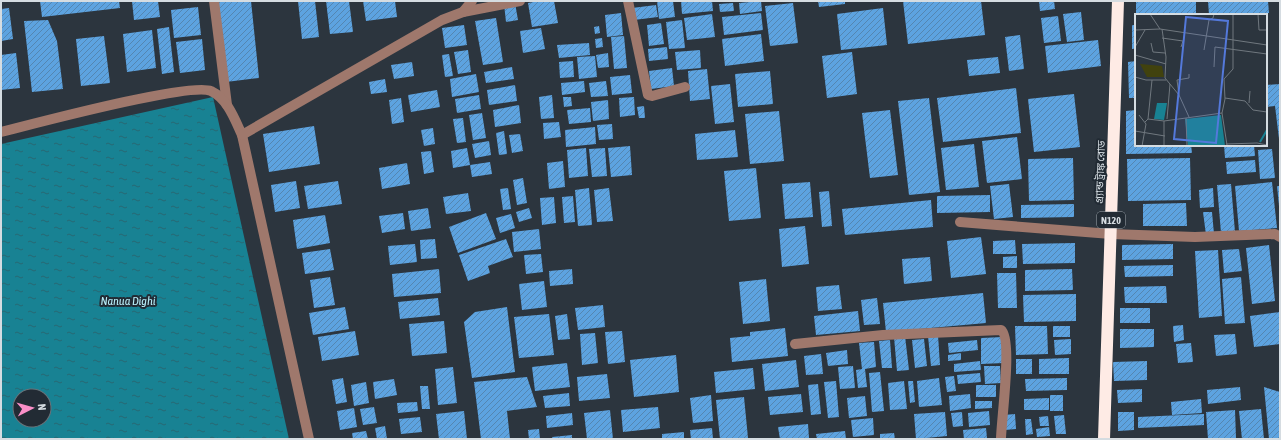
<svg xmlns="http://www.w3.org/2000/svg" width="1281" height="440" viewBox="0 0 1281 440" font-family="'Asap Condensed','Noto Sans Bengali',sans-serif">
<style>
.water{fill:url(#water-ripples);fill-rule:evenodd}
.building{fill:url(#building-hatch)}
.lines{fill:none;stroke-linecap:round;stroke-linejoin:round}
.minor{stroke:#9f786c;stroke-width:10}
.highway{stroke:#feebe5;stroke-width:12}
.labels{text-anchor:middle;stroke-width:4;stroke-linejoin:round;paint-order:stroke}
.shield{fill:#222b34;stroke:#9fa7ad;stroke-width:1}
.shield-label{font-size:10px;font-weight:bold;fill:#d5dce1}
.street-label{font-size:11px;fill:#d5dce1;stroke:#222b34}
.water-label{font-size:12px;font-style:italic;fill:#b8effa;stroke:#222b34}
.inset-river{fill:none;stroke:#188293;stroke-width:2}
.inset-road{fill:none;stroke:#70787f;stroke-width:1}
.view{fill:#5479db;fill-opacity:0.15;stroke:#5479db;stroke-width:2}
.inset-edge{fill:none;stroke:#d5dce1;stroke-width:2}
</style>
<defs>
<pattern id="water-ripples" width="26" height="14" patternUnits="userSpaceOnUse"><rect width="26" height="14" fill="#188293"/><path d="M2 4q2-2 4 0t4 0M15 11q2-2 4 0t4 0" fill="none" stroke="#286873"/></pattern>
<pattern id="building-hatch" width="6" height="6" patternUnits="userSpaceOnUse"><rect width="6" height="6" fill="#5da3e0"/><path d="M-1 1l2-2M0 6l6-6M5 7l2-2" fill="none" stroke="#5486b1"/></pattern>
</defs>
<rect width="100%" height="100%" fill="#2c353e"/>
<path class="water" d="M213,97l76,342h-288v-295zM20,396h24v24h-24z"/>
<g class="building">
<path d="M40,1h79l1,7 -78,9z"/>
<path d="M132,1h26l2,16 -26,3z"/>
<path d="M217,1h34l8,77 -33,4z"/>
<path d="M298,1h17l4,36 -17,2z"/>
<path d="M326,1h23l4,31 -23,2z"/>
<path d="M363,1h32l2,16 -31,4z"/>
<path d="M539,1h15l4,22 -26,4 -4,-24z"/>
<path d="M657,1h16l2,16 -16,2z"/>
<path d="M681,1h31l1,10 -31,3z"/>
<path d="M761,1l1,10 -22,3 -1,-11z"/>
<path d="M818,1h27v3l-26,3z"/>
<path d="M903,1h78l4,34 -77,9z"/>
<path d="M1039,1h15l1,8 -15,2z"/>
<rect x="1136" y="1" width="60" height="14"/>
<path d="M1208,1h60l1,12 -60,2z"/>
<path d="M515,3l3,17 -12,2 -2,-18z"/>
<path d="M733,3l1,8 -14,1 -1,-8z"/>
<path d="M793,3l5,40 -28,3 -5,-40z"/>
<path d="M656,5l2,12 -24,3 -2,-12z"/>
<path d="M198,7l3,28 -27,3 -3,-28z"/>
<path d="M9,8l4,31 -12,2v-32z"/>
<path d="M883,8l4,37 -46,5 -4,-36z"/>
<path d="M1081,12l3,28 -17,2 -4,-28z"/>
<path d="M621,13l2,22 -16,2 -2,-22z"/>
<path d="M761,13l2,17 -39,5 -2,-18z"/>
<path d="M712,14l3,23 -28,3 -3,-22z"/>
<path d="M1058,16l3,25 -17,2 -3,-25z"/>
<path d="M496,18l7,44 -20,3 -8,-44z"/>
<path d="M48,20l9,21 6,48 -31,3 -8,-71z"/>
<path d="M682,20l3,28 -16,1 -3,-27z"/>
<path d="M661,23l3,21 -15,2 -2,-21z"/>
<path d="M464,25l3,20 -22,3 -3,-20z"/>
<rect x="1132" y="25" width="4" height="24"/>
<path d="M599,26l1,7 -5,1 -1,-7z"/>
<path d="M169,27l5,45 -12,2 -5,-45z"/>
<path d="M541,28l4,21 -22,4 -3,-22z"/>
<path d="M152,30l4,38 -29,4 -4,-38z"/>
<path d="M761,34l3,27 -39,5 -3,-27z"/>
<path d="M1020,35l4,34 -15,2 -4,-34z"/>
<path d="M104,36l6,47 -29,3 -5,-47z"/>
<path d="M624,36l3,32 -13,1 -3,-32z"/>
<path d="M602,38l1,9 -7,1 -1,-9z"/>
<path d="M202,39l3,31 -25,3 -4,-31z"/>
<path d="M1098,40l3,26 -53,7 -3,-27z"/>
<path d="M589,43l1,12 -31,3 -2,-13z"/>
<path d="M667,47l1,12 -19,2 -1,-12z"/>
<path d="M468,50l3,22 -13,2 -4,-22z"/>
<path d="M700,50l1,18 -24,2 -2,-18z"/>
<path d="M852,52l5,42 -30,4 -5,-42z"/>
<path d="M16,53l4,35 -19,2v-35z"/>
<path d="M608,53l1,14 -11,1 -2,-13z"/>
<path d="M449,54l4,22 -8,1 -3,-22z"/>
<path d="M595,56l2,21 -18,2 -2,-22z"/>
<path d="M998,57l2,16 -31,3 -2,-16z"/>
<path d="M573,61l1,16 -14,1 -1,-16z"/>
<path d="M1136,61v37h-7l-1,-36z"/>
<path d="M412,62l2,14 -20,3 -3,-14z"/>
<path d="M512,67l2,12 -28,4 -2,-11z"/>
<path d="M672,68l2,18 -23,3 -2,-18z"/>
<path d="M707,69l3,30 -20,2 -2,-30z"/>
<path d="M770,71l3,33 -35,3 -3,-33z"/>
<path d="M476,74l3,18 -27,5 -2,-18z"/>
<path d="M630,75l2,18 -20,2 -2,-18z"/>
<path d="M385,79l2,13 -16,2 -2,-12z"/>
<path d="M584,81l1,11 -23,3 -1,-12z"/>
<path d="M606,81l2,15 -17,1 -2,-14z"/>
<path d="M730,84l4,38 -19,2 -4,-38z"/>
<path d="M1280,84v55h-1l-4,-33 -9,1v-22z"/>
<path d="M515,85l2,16 -28,4 -2,-15z"/>
<path d="M1016,88l5,45 -78,9 -6,-44z"/>
<path d="M437,90l3,17 -29,5 -3,-17z"/>
<path d="M1074,94l6,53 -46,5 -6,-53z"/>
<path d="M479,95l2,14 -24,4 -2,-14z"/>
<path d="M552,95l2,23 -13,1 -2,-22z"/>
<path d="M563,97h8l1,9 -8,1z"/>
<path d="M634,97l1,18 -15,2 -1,-19z"/>
<path d="M401,98l3,24 -12,2 -3,-24z"/>
<path d="M929,98l11,94 -31,3 -11,-94z"/>
<path d="M608,100l1,19 -16,2 -2,-19z"/>
<path d="M519,105l2,18 -26,4 -2,-17z"/>
<path d="M644,106l1,12h-6l-2,-11z"/>
<path d="M590,108l1,14 -22,2 -2,-14z"/>
<path d="M890,110l8,65 -28,3 -8,-65z"/>
<path d="M1136,110v35h55l1,8 -66,1v-43z"/>
<path d="M779,111l5,50 -34,3 -5,-50z"/>
<path d="M482,113l4,25 -13,2 -4,-25z"/>
<path d="M463,118l3,24 -9,1 -4,-24z"/>
<path d="M559,122l2,15 -17,2 -1,-16z"/>
<path d="M612,124l1,15 -14,1 -2,-15z"/>
<path d="M314,126l6,38 -51,8 -6,-38z"/>
<path d="M595,127l1,17 -30,3 -1,-17z"/>
<path d="M433,128l2,16 -11,2 -3,-16z"/>
<path d="M735,130l3,27 -41,3 -2,-26z"/>
<path d="M504,131l3,23 -8,1 -3,-22z"/>
<path d="M520,134l3,17 -11,2 -3,-18z"/>
<path d="M1017,137l5,42 -35,4 -5,-42z"/>
<path d="M489,141l2,14 -16,3 -3,-14z"/>
<path d="M974,144l5,43 -33,3 -5,-42z"/>
<path d="M1224,145h30l1,11 -30,2z"/>
<path d="M630,146l2,29 -21,2 -3,-29z"/>
<path d="M467,148l3,17 -17,3 -2,-17z"/>
<path d="M586,148l2,28 -19,2 -2,-28z"/>
<path d="M605,148l2,28 -15,1 -3,-28z"/>
<path d="M1272,149l3,29 -15,1 -2,-29z"/>
<path d="M431,151l3,21 -10,2 -3,-22z"/>
<path d="M1073,158l1,42 -45,1 -1,-42z"/>
<path d="M1190,158l1,42 -63,1 -1,-42z"/>
<path d="M1255,160l1,12 -29,2 -1,-12z"/>
<path d="M563,161l2,26 -16,2 -2,-26z"/>
<path d="M490,162l2,12 -20,3 -2,-12z"/>
<path d="M407,163l3,21 -28,5 -3,-21z"/>
<path d="M756,168l5,50 -32,3 -5,-50z"/>
<path d="M523,178l4,25 -10,2 -4,-25z"/>
<path d="M296,181l4,27 -25,4 -4,-27z"/>
<path d="M338,181l4,23 -34,5 -4,-23z"/>
<path d="M810,182l3,35 -28,2 -3,-35z"/>
<path d="M1272,182l5,46 -38,3 -4,-45z"/>
<path d="M1009,184l4,33 -19,2 -4,-33z"/>
<path d="M1231,184l4,48 -14,1 -4,-48z"/>
<path d="M1277,186h3v20h-1z"/>
<path d="M508,188l3,21 -8,1 -3,-21z"/>
<path d="M589,188l3,37 -14,1 -3,-36z"/>
<path d="M609,188l4,33 -16,1 -3,-32z"/>
<path d="M1213,188l1,19 -14,1 -1,-18z"/>
<path d="M829,191l3,35 -10,1 -3,-35z"/>
<path d="M468,193l3,18 -25,3 -3,-17z"/>
<path d="M990,195v17l-53,1v-17z"/>
<path d="M573,196l2,26 -11,1 -2,-26z"/>
<path d="M554,197l2,26 -14,2 -2,-27z"/>
<path d="M931,200l2,27 -88,8 -3,-26z"/>
<path d="M1186,203l1,23h-44v-22z"/>
<path d="M1074,204v13l-53,1v-13z"/>
<path d="M428,208l3,20 -20,3 -3,-20z"/>
<path d="M529,208l3,10 -13,4 -3,-10z"/>
<path d="M1203,212h9l2,22 -8,1z"/>
<path d="M403,213l2,16 -23,4 -3,-17z"/>
<path d="M486,213l10,26 -38,14 -9,-26z"/>
<path d="M511,214l4,14 -15,5 -4,-15z"/>
<path d="M325,215l5,28 -33,6 -4,-29z"/>
<path d="M805,226l4,38 -27,3 -3,-38z"/>
<path d="M539,229l2,20 -27,3 -2,-20z"/>
<path d="M981,237l5,37 -35,4 -4,-37z"/>
<path d="M435,239l2,19 -16,1 -1,-19z"/>
<path d="M506,239l7,18 -25,9 2,7 -22,8 -9,-26z"/>
<path d="M1015,240l1,14h-23v-13z"/>
<path d="M1075,243v20l-52,1 -1,-20z"/>
<path d="M415,244l2,18 -27,3 -2,-19z"/>
<path d="M1173,244v15l-51,1v-15z"/>
<path d="M1269,245l6,56 -23,3 -6,-56z"/>
<path d="M330,249l4,21 -29,4 -3,-21z"/>
<path d="M1239,249l3,22 -18,2 -2,-23z"/>
<path d="M1218,250l4,66 -23,2 -4,-67z"/>
<path d="M541,254l2,18 -17,2 -2,-19z"/>
<path d="M1017,256v12h-14v-11z"/>
<path d="M930,257l2,24 -28,3 -2,-25z"/>
<path d="M1173,265v11l-48,1 -1,-11z"/>
<path d="M439,269l2,24 -47,4 -2,-23z"/>
<path d="M572,269l1,15 -23,2 -1,-15z"/>
<path d="M1072,269l1,21 -48,1v-21z"/>
<path d="M997,273h19l1,35h-19z"/>
<path d="M330,277l5,28 -21,3 -4,-28z"/>
<path d="M1241,277l4,46 -20,1 -3,-45z"/>
<path d="M766,279l4,42 -27,3 -4,-42z"/>
<path d="M544,281l3,26 -25,3 -3,-26z"/>
<path d="M839,285l3,24 -24,2 -2,-24z"/>
<path d="M1166,286l1,17h-42l-1,-16z"/>
<path d="M983,293l3,30 -100,9 -3,-29z"/>
<path d="M1076,294v27l-52,1 -1,-27z"/>
<path d="M438,298l2,17 -40,4 -2,-17z"/>
<path d="M877,298l3,26 -16,1 -3,-25z"/>
<path d="M603,305l2,22 -27,3 -3,-22z"/>
<path d="M345,307l4,22 -36,6 -4,-22z"/>
<path d="M507,307l8,65 -43,6 -8,-56 11,-10z"/>
<rect x="1120" y="308" width="30" height="15"/>
<path d="M858,311l2,20 -44,4 -2,-19z"/>
<path d="M1280,312v32l-26,3 -4,-31z"/>
<path d="M549,314l5,41 -35,3 -5,-41z"/>
<path d="M567,314l3,25 -12,1 -3,-24z"/>
<path d="M444,321l3,32 -35,3 -3,-32z"/>
<path d="M1183,325l1,15 -10,2 -1,-16z"/>
<path d="M1015,326h32l1,28 -32,1z"/>
<rect x="1053" y="326" width="17" height="11"/>
<path d="M785,328l3,28 -56,6 -2,-24 20,-2v-4z"/>
<path d="M1120,329h34v18l-34,1z"/>
<path d="M355,331l4,24 -37,6 -4,-24z"/>
<path d="M622,331l3,31 -17,2 -3,-32z"/>
<path d="M595,333l3,30 -16,2 -2,-31z"/>
<path d="M1235,334l2,20 -21,2 -2,-21z"/>
<path d="M938,335l2,30 -9,1 -3,-30z"/>
<path d="M905,336l4,34 -12,1 -3,-34z"/>
<path d="M1003,337l1,26 -23,1v-26z"/>
<path d="M924,339l3,27 -12,2 -3,-28z"/>
<path d="M1071,339v15l-16,1 -1,-15z"/>
<path d="M890,340l2,28h-10l-3,-27z"/>
<path d="M977,340l1,10 -29,3 -1,-10z"/>
<path d="M874,342l2,25 -11,2 2,18 -9,1 -2,-18 6,-1 -3,-26z"/>
<path d="M1191,343l2,19 -15,1 -2,-19z"/>
<path d="M847,350l1,14 -20,2 -2,-13z"/>
<path d="M961,353v7l-13,1v-6z"/>
<path d="M821,354l2,20 -17,1 -2,-19z"/>
<path d="M676,355l3,37 -45,5 -4,-37z"/>
<path d="M1069,358v16h-30v-15z"/>
<rect x="1016" y="359" width="16" height="15"/>
<path d="M796,360l3,27 -34,4 -3,-27z"/>
<path d="M980,361l1,9 -27,2v-8z"/>
<path d="M1147,361v19l-33,1 -1,-19z"/>
<path d="M567,363l3,24 -35,4 -3,-24z"/>
<path d="M853,366l2,22 -15,1 -2,-22z"/>
<path d="M984,366h16l1,17 -16,1z"/>
<path d="M453,367l4,36 -19,2 -3,-36z"/>
<path d="M753,368l2,21 -39,4 -2,-21z"/>
<path d="M880,372l4,39 -12,1 -3,-39z"/>
<path d="M980,373l1,9 -23,2 -1,-9z"/>
<path d="M607,374l3,24 -31,3 -2,-24z"/>
<path d="M954,376l2,15 -9,1 -2,-15z"/>
<path d="M527,377l10,30 -30,4 3,28h-29l-7,-57z"/>
<path d="M343,378l4,24 -11,2 -4,-24z"/>
<path d="M939,378l3,27 -23,2 -2,-26z"/>
<path d="M1067,378v12l-41,1 -1,-12z"/>
<path d="M394,379l3,16 -22,4 -2,-17z"/>
<path d="M836,381l3,36 -11,1 -4,-36z"/>
<path d="M904,381l3,28 -17,1 -2,-27z"/>
<path d="M908,381h5l2,21 -5,1z"/>
<path d="M366,382l3,21 -15,3 -3,-21z"/>
<path d="M818,384l3,30 -10,1 -3,-30z"/>
<rect x="976" y="385" width="20" height="12"/>
<path d="M420,386h8l2,23h-8z"/>
<path d="M1240,387l1,13 -33,4 -1,-14z"/>
<path d="M1264,387l16,5v47h-11z"/>
<path d="M1142,389v13l-24,1 -1,-13z"/>
<path d="M569,393l1,13 -25,2 -2,-12z"/>
<path d="M801,394l2,18 -33,3 -2,-18z"/>
<path d="M970,394l1,14 -21,3 -1,-15z"/>
<path d="M711,395l2,26 -20,2 -3,-25z"/>
<rect x="1050" y="395" width="13" height="16"/>
<path d="M865,396l2,20 -18,2 -2,-20z"/>
<path d="M744,397l4,41 -28,1 -4,-39z"/>
<path d="M1049,398v12h-25v-11z"/>
<path d="M1201,399l1,14 -30,2 -1,-13z"/>
<path d="M975,401h17v7l-17,1z"/>
<path d="M417,402l1,9 -20,2 -1,-10z"/>
<path d="M374,407l3,16 -14,2 -3,-16z"/>
<path d="M658,407l2,21 -37,4 -2,-22z"/>
<path d="M354,408l3,19 -17,3 -3,-19z"/>
<path d="M1261,409l3,30h-22l-3,-28z"/>
<path d="M610,410l3,29h-26l-3,-26z"/>
<path d="M1235,410l1,28 -28,1 -2,-27z"/>
<path d="M464,411l3,28h-28l-3,-25z"/>
<path d="M989,411l1,14 -21,2 -1,-14z"/>
<path d="M945,412l2,24 -31,3 -2,-25z"/>
<path d="M962,412l1,14 -10,1 -2,-14z"/>
<path d="M1118,412h16v18l-16,1z"/>
<path d="M572,413l1,12 -26,3 -1,-12z"/>
<path d="M1015,414l1,15 -11,1 -1,-15z"/>
<path d="M1204,414v11l-66,3v-11z"/>
<path d="M1064,415l2,19h-10l-2,-18z"/>
<path d="M1048,416l1,10h-9l-1,-9z"/>
<path d="M420,417l2,15 -21,2 -2,-15z"/>
<path d="M873,418l1,17 -21,2 -2,-17z"/>
<path d="M1025,419h6l2,15 -7,1z"/>
<path d="M808,424l1,14 -29,1 -2,-12z"/>
<path d="M385,426l2,13h-10l-2,-11z"/>
<path d="M1049,427l1,9 -13,1 -1,-8z"/>
<path d="M712,428l1,11h-22l-1,-9z"/>
<path d="M986,428l1,10 -23,1 -1,-9z"/>
<path d="M539,429l1,10h-11l-1,-9z"/>
<path d="M366,431l2,8h-15l-1,-6z"/>
<path d="M845,431l1,8h-29l-1,-5z"/>
<path d="M684,432v7h-22v-5z"/>
<path d="M894,433l1,6h-15v-5z"/>
<path d="M572,435v4h-20v-2z"/>
</g>
<g class="lines">
<g class="minor">
<path d="M214,1l13,104"/>
<path d="M628,1l20,94 4,1 33,-9"/>
<path d="M463,12l57,-11"/>
<path d="M1,132c32,-8 189,-50 210,-41 17,8 24,29 31,44l67,304"/>
<path d="M242,135l200,-115 21,-8 9,-11"/>
<path d="M960,222l151,12 84,3 80,-3 5,3"/>
<path d="M795,344l88,-9 118,-5c12,8 0,92 0,109"/>
</g>
<path class="highway" d="M1104,439l14,-438"/>
</g>
<g class="labels">
<rect class="shield" x="1097" y="212" width="28" height="16" rx="3"/>
<g class="shield-label">
<text x="1111" y="224">N120</text>
</g>
<g class="street-label">
<text transform="translate(1100 172) rotate(-88)" y="4">গ্র্যান্ড ট্রাঙ্ক রোড</text>
</g>
<g class="water-label">
<text x="128" y="305">Nanua Dighi</text>
</g>
</g>
<g transform="translate(1135 14)">
<rect width="132" height="132" fill="#2c353e"/>
<path d="M5,50l22,2 2,11h-17z" fill="#41420e"/>
<path d="M22,89h10l-3,17 -10,-1zM86,101l4,31h-37l-3,-27z" fill="#188293"/>
<path class="inset-river" d="M125,128l7,-12"/>
<path class="inset-road" d="M15,0l10,15 107,16M123,0l1,16h8M27,15l4,28 -1,21 14,17 10,22M0,16l25,-1M27,24l21,3 -2,6M16,29l2,9 12,1M0,33l10,-17M69,36l5,-30 4,-2 1,-4M0,41l31,9M79,53l1,-20 52,7M0,63l11,3h20M44,81l-2,-15 12,-2v-4M90,84l20,3 8,9 14,2M114,89l1,-12M87,99l5,32M4,101l7,9 -4,22M13,105l4,-39M32,105l3,-35M29,107v25M10,108l3,-3 16,2 22,-3M0,117l30,5M91,130l31,-1 10,2M52,132l-1,-28 36,-5 3,-14 -1,-20 9,-10v-55"/>
<path class="view" d="M51,3l42,4 -12,122 -42,-4z"/>
<rect width="132" height="132" class="inset-edge"/>
</g>
<rect width="1281" height="440" fill="none" stroke="#d5dce1" stroke-width="4"/>
<g transform="translate(32 408) rotate(84)"><circle r="19" fill="#222b34" stroke="#6a7279"/>
<path d="M0-3L7 15L0 10L-7 15Z" fill="#fa8fc8"/>
<text y="-6" font-size="11" font-weight="bold" text-anchor="middle" fill="#d5dce1">N</text>
</g>
</svg>
